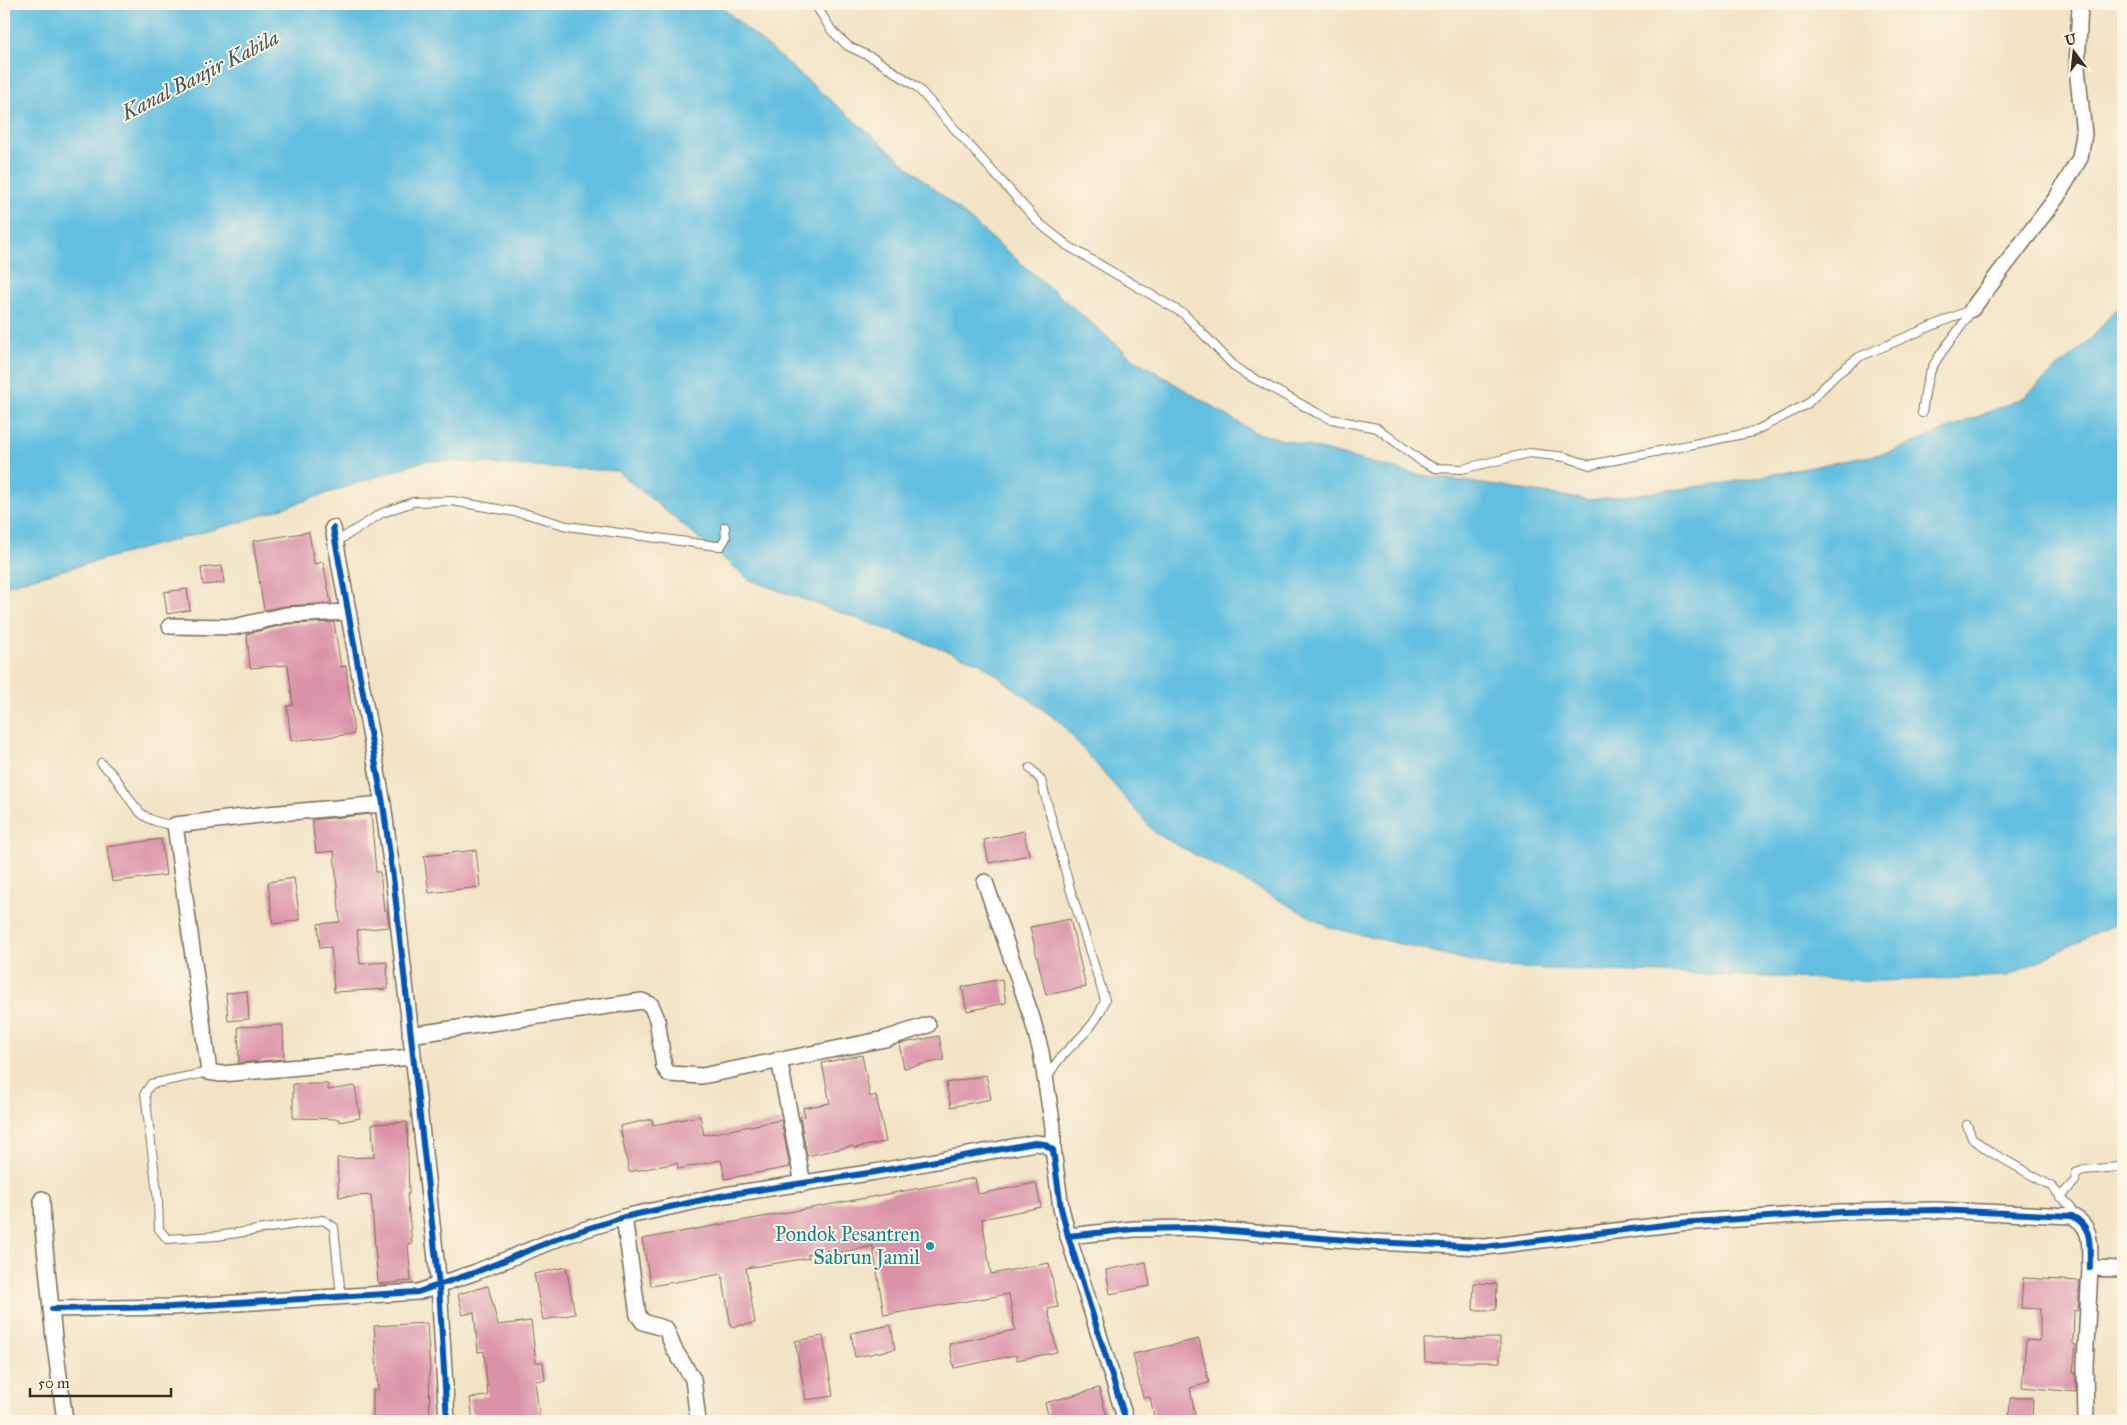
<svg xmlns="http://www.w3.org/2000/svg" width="2127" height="1425" viewBox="0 0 2127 1425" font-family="'IM FELL Great Primer',serif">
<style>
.water{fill:#62bfe0;stroke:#4e747f}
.building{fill:#da92a9}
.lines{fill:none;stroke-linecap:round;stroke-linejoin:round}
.service-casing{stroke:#7b6b58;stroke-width:10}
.minor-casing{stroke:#7b6b58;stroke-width:18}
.service{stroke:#fff;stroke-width:8}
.minor{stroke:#fff;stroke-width:15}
.cycleway-casing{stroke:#fcf5e5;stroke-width:9}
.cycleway{stroke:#0057b8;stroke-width:6}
.culture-dot{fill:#0f9aa8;stroke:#fcf5e5;stroke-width:2}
.labels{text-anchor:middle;stroke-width:4;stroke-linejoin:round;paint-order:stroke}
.culture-label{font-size:20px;fill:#0d838f;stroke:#fcf5e5;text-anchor:end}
.water-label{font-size:21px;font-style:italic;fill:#475758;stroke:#fcf5e5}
</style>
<rect width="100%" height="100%" fill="#fcf5e5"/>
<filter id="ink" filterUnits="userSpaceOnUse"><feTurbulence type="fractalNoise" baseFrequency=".02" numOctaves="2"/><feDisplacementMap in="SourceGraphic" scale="10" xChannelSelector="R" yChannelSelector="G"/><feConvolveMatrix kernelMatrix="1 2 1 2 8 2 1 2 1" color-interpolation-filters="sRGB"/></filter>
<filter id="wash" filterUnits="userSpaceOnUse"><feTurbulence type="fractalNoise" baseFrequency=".0096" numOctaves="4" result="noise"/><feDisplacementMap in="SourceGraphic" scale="20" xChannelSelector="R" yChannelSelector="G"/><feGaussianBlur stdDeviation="1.12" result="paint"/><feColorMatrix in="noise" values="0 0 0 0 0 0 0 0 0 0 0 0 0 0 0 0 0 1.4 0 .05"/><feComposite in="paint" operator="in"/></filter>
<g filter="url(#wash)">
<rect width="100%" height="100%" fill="#f2e3c5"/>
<path class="water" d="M4,4h88l23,5 38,-5h565l413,353 123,75 161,42 174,26 137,-17 165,-31 132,-54 67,-58 33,-40v620l-115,56 -126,5 -385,-14 -168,-40 -174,-94 -94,-110 -81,-60 -230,-83 -133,-109 -190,-11 -186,62 -237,64z"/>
<g id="blocks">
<g class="building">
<path d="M309,532l5,32 9,-2 8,41 -46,3 -21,4 -11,-69z"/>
<path d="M222,566l2,17 -21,2 -2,-17z"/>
<path d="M187,589l3,21 -23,4 -3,-22z"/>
<path d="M334,622l7,45 5,-1 8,68 -63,7 -4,-35 6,-1 -5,-40 -38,3 -3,-34 40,-10z"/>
<path d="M371,814l5,58h4l4,38h3l2,17 -32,3 3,34 27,-2 1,27 -54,3 -3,-45 -11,1 -2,-24 22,-2 -6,-71 -18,2 -4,-33z"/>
<path d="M1024,831l5,24 -40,8 -5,-23z"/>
<path d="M161,839l5,36 -54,7 -5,-35z"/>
<path d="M476,850l4,37 -51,6 -5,-37z"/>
<path d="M294,878l6,42 -27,4 -5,-42z"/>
<path d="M1070,919l16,68 -40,8 -16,-68z"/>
<path d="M1002,979l4,24 -39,8 -5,-24z"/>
<path d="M247,991l2,28 -21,2 -2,-28z"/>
<path d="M283,1025l1,34 -45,4 -1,-36z"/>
<path d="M939,1036l5,24 -40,8 -5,-24z"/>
<path d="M862,1055l8,42 6,-2 10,47 -32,6 -1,-2 -46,10 -7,-39 5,-1 -2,-8 27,-5 -8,-40z"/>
<path d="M986,1075l5,24 -40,8 -5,-24z"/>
<path d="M293,1084h35v6l27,-4 5,32 -21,4v-3l-46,-1z"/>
<path d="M700,1116l4,19 77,-15 9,47 -65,12 -4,-19 -43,9 -1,-6 -48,9 -9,-46 32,-7 1,6z"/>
<path d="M407,1122l2,72h-2l5,50h-4l3,37 -33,3 -7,-89 -32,2 -2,-39 37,-1 -2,-33z"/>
<path d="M975,1178l3,16 58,-11 5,24 -59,12 9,55 58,-11 9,44 -10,2 9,43 -40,8 -1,-5 -62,13 -5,-24 66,-14 -6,-36 -125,21 -11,-69 -38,7 -1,-4 -26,5 1,4 -63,10 9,55 -24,4 -9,-53 -71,12 -9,-47z"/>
<path d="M1146,1262l4,24 -40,8 -4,-24z"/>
<path d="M566,1267l9,47 -32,6 -9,-46z"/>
<path d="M2023,1278l57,3 -2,30 -4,-1 -1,34 3,1 -3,28h3v19l-54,-5 4,-47 14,1v-32l-19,-1z"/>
<path d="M1474,1283l23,1 -1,26h-23z"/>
<path d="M488,1286l10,39 33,-4 5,41h7l2,18 -10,1 5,40h-67l-3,-23 18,-2 -4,-45 -6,1 -4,-40 -11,3 -5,-21z"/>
<path d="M427,1323l3,48h-1l1,50h-57v-31h5l-4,-64z"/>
<path d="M891,1325l4,24 -40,8 -4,-24z"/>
<path d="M823,1336l10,60 -27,4 -11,-59z"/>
<path d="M1500,1338v24h-75l-1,-23z"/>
<path d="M1199,1339l10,44 -19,5 6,33h-41l-5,-24 -7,1 -10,-44z"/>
<path d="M1099,1388l8,29 -14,4h-43l-5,-18z"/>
<path d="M2010,1398h23l-1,23h-23z"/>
</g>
</g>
</g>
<g filter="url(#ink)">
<use href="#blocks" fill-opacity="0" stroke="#7b6b58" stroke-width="1"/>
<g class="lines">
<g class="service-casing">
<g id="service">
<path d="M815,4l17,27 16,15 27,13 42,28 122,136 29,23 116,68 52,54 10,6 71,39 14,6 46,9 44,33 14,7 27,1 67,-16 36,4 25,8 163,-33 54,-28 30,-30 22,-17 113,-48c-12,24 -36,44 -44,69 -3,11 -4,24 -6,35"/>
<path d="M336,542l46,-29 31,-11 39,-1 75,13 40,12 150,20h4l5,-8 -1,-11"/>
<path d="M101,763c6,6 12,11 16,17 19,27 21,42 58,45"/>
<path d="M1030,768l11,12 28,105 36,115c-11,36 -45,47 -57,78"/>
<path d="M209,1072l-58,12 -6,9 13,108 1,28 8,10 50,-3 106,-16 11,7 7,70"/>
<path d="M1967,1125l5,13 17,13 62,35 19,20 2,10"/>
<path d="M2060,1197l15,-16 1,-8 8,-3 35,-3 4,-3"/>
</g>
</g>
<g class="minor-casing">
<g id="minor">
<path d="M1972,309l85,-112 23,-39 4,-24 -7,-66 3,-64"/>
<path d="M333,528l50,276 11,81 45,401 8,135"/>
<path d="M170,626l64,1 52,-12 62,-3"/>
<path d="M383,804l-115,10 -93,11 34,247 12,2 191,-17"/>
<path d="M985,882l47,136 9,34 12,75v23"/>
<path d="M410,1035l232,-34 9,4 6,14 7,48 5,7 33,2 183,-37 43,-14"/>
<path d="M779,1059l24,125"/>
<path d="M42,1199l1,29 11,110 11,83"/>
<path d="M624,1217l14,98 5,7 23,7 8,20 19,30 5,42"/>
<path d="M1068,1236l66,-7 58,-1 180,14 113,5 195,-24 161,-11 95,-2 136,6c22,11 17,30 18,52"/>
<path d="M52,1309l119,-2 247,-15 58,-20 88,-36 60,-19 101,-22 150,-23 160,-29 9,1 9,6 8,58 7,28 58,185"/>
<path d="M2086,1421l-1,-56 5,-97 33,1"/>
</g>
</g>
<use href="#service" class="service"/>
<use href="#minor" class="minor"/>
<g class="cycleway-casing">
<g id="cycleway">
<path d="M333,528l50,276 11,81 45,401 8,135"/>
<path d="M1068,1236l66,-7 58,-1 180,14 113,5 195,-24 161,-11 95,-2 136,6c22,11 17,30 18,52"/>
<path d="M52,1309l119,-2 247,-15 58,-20 88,-36 60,-19 101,-22 150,-23 160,-29 9,1 9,6 8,58 7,28 58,185"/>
</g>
</g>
<use href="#cycleway" class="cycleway"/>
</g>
</g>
<circle class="culture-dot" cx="930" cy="1246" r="5"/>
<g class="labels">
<g class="culture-label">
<text x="920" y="1241">Pondok Pesantren<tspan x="920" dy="23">Sabrun Jamil</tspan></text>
</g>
<g class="water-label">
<text transform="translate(200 75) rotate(-27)" y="7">Kanal Banjir Kabila</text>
</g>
</g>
<rect width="2127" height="1425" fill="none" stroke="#fcf5e5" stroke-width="20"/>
<g transform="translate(2074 52) rotate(345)" stroke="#fcf5e5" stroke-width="4" paint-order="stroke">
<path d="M0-4L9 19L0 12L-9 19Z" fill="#3b2a1e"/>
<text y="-8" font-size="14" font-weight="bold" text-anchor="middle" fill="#3b2a1e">U</text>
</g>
<path d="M30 1388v8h141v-8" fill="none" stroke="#3b2a1e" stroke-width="2.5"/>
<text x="38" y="1388" font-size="15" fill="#3b2a1e" stroke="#fcf5e5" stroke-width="4" paint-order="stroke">50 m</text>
</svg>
